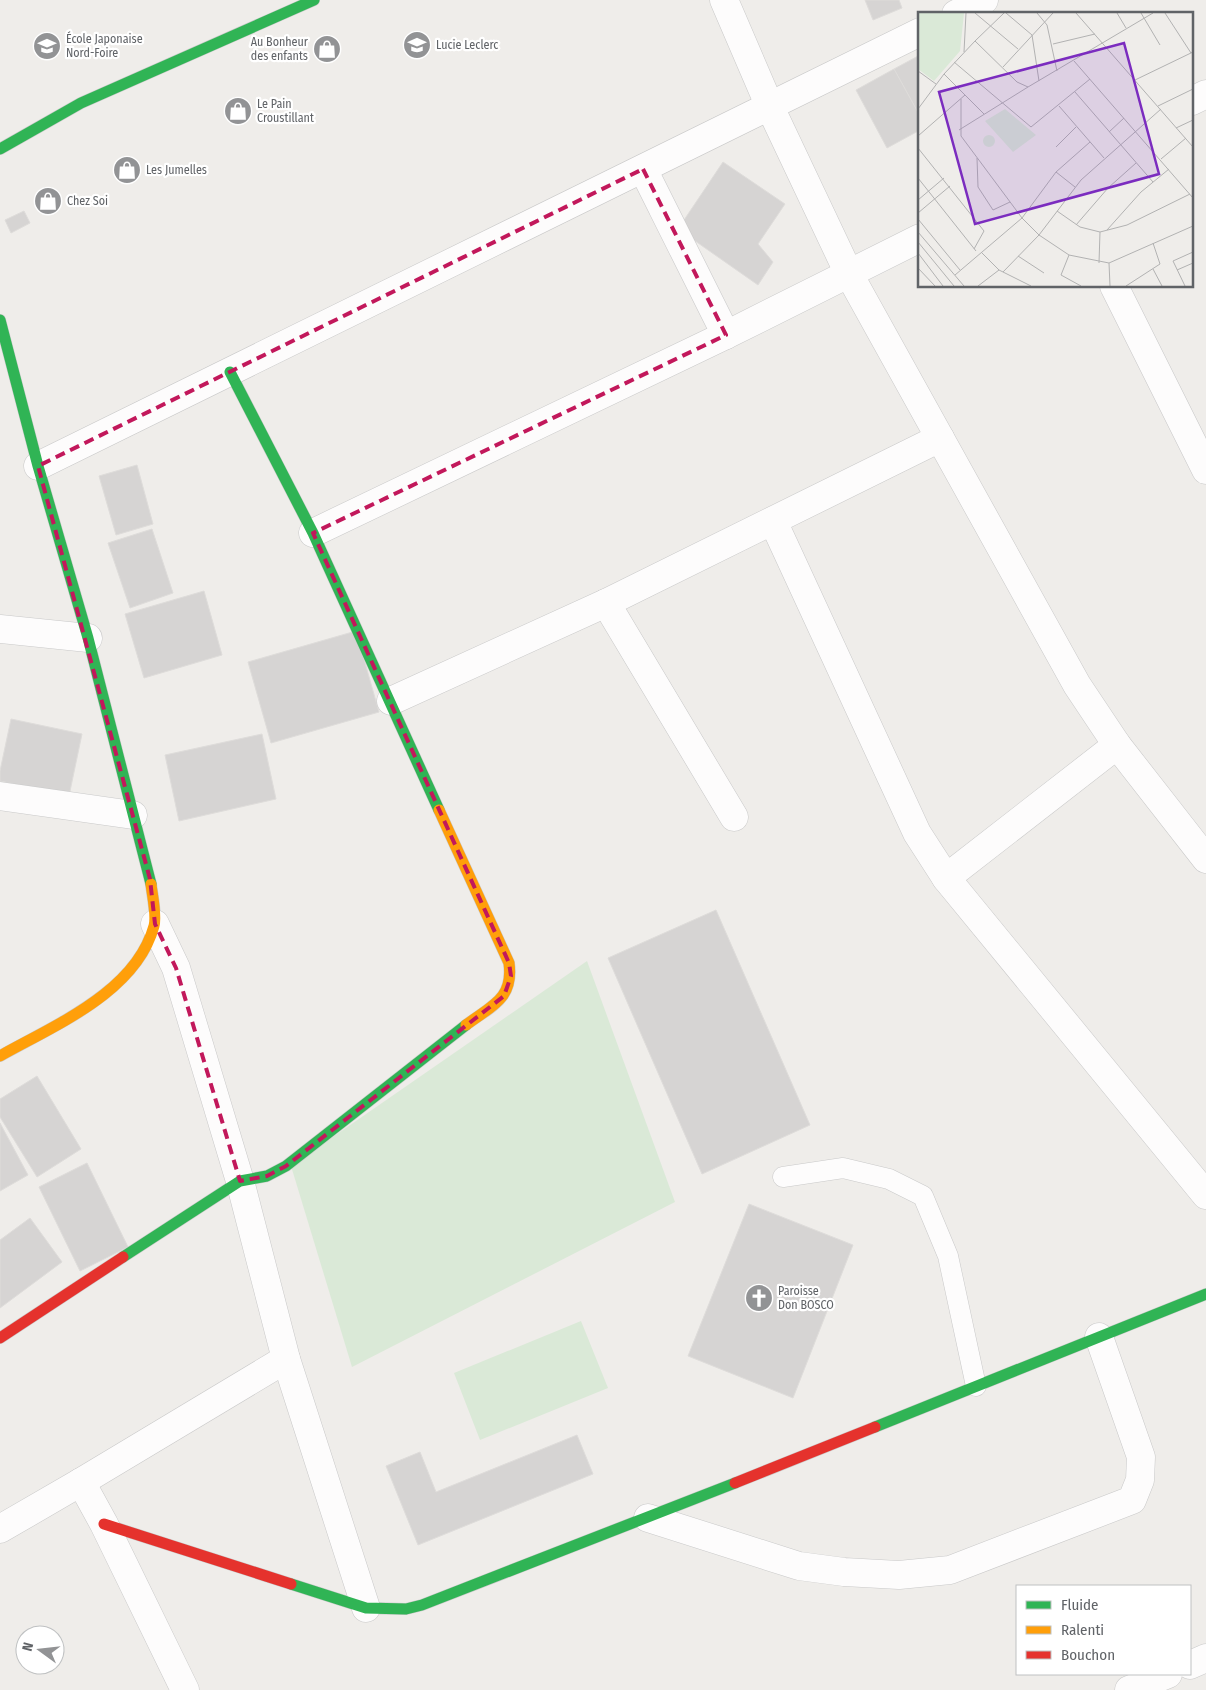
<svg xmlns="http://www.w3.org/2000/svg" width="1206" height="1690" viewBox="0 0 1206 1690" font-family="'Fira Sans Condensed',sans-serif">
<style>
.green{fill:#dae9d7}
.building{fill:#d6d4d3;stroke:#dedcda}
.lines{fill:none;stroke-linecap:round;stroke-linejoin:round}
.lane-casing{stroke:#c9c9c9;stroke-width:21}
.street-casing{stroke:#c9c9c9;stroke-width:29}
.fast-casing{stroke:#c9c9c9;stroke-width:12}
.slow-casing{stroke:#c9c9c9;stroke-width:12}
.jam-casing{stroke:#c9c9c9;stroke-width:12}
.lane{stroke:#fdfcfc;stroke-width:20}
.street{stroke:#fdfcfc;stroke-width:28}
.fast{stroke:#30b455;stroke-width:11}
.slow{stroke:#ff9f0a;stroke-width:11}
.jam{stroke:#e5322d;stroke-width:11}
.marked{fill:none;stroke:#c2185b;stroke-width:4;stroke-dasharray:10 6;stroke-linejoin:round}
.labels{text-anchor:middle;stroke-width:4.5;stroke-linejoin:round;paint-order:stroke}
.poi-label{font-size:12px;fill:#606367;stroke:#fff;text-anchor:start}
.inset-road{fill:none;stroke:#b2b2b2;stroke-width:1}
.view{fill:#7b2cbf;fill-opacity:0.15;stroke:#7b2cbf;stroke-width:2.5}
.inset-edge{fill:none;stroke:#606367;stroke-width:2.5}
</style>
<rect width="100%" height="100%" fill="#efedea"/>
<g class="green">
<path d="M587,961l88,241 -323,165 -61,-201z"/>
<path d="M581,1321l27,67 -128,52 -26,-67z"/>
</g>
<g class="building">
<path d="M865,0h34l3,8 -29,12z"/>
<path d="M920,55v61l-26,-47z"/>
<path d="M894,69l26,47v14l-33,18 -31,-58z"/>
<path d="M723,162l62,42 -27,40 15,18 -15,23 -80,-56z"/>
<path d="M24,211l6,12 -19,10 -6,-13z"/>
<path d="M137,465l16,59 -37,11 -17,-59z"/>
<path d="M152,529l21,64 -43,15 -22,-65z"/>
<path d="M204,591l18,64 -78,23 -19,-64z"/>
<path d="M356,631l23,81 -108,31 -23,-81z"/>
<path d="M11,719l71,15 -13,62 -69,-15v-10z"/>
<path d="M262,734l14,65 -97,22 -14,-66z"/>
<path d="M716,910l94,215 -108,49 -94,-216z"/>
<path d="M37,1076l44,73 -44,28 -37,-60v-18z"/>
<path d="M0,1123l28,52 -28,16z"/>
<path d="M87,1163l41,84 -48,24 -41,-84z"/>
<path d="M749,1204l104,41 -60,153 -105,-42z"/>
<path d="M30,1218l32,44 -62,46v-68z"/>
<path d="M577,1435l16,39 -175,71 -32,-79 34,-14 16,40z"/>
</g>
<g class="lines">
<g class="lane-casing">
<path id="lane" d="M783,1177l60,-9 46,11 34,17 25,60 28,130"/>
</g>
<g class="street-casing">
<g id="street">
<path d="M724,0l46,107 79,167 228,411 40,60 89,114"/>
<path d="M956,14l28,-14"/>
<path d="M1192,101l14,-7"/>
<path d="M643,169l83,166"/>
<path d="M1114,286l92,184"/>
<path d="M38,466l882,-434"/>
<path d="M773,521l144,312 29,45 260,317"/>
<path d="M313,533l413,-198 194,-97"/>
<path d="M606,603l128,214"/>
<path d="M0,629l88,9"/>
<path d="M391,701l215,-98 334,-165"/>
<path d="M0,796l133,19"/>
<path d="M946,878l171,-133"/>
<path d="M155,924l21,44 64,213 46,178 80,249"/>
<path d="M81,1482l23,42 81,166"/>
<path d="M648,1518l151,48 45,6 55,3 51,-5 182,-70 8,-20 1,-23 -42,-120"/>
<path d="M0,1529l81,-47 205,-123"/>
<path d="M1190,1665l16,-7"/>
<path d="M1129,1690l39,-16"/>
</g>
</g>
<g class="fast-casing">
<g id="fast">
<path d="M0,149l81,-46 233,-103"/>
<path d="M0,320l38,146 50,172 63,246"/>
<path d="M230,372l83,161 126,277"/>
<path d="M123,1257l117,-76 27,-5 19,-10 180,-141"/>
<path d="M875,1427l331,-133"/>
<path d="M291,1584l75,24 40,1 16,-4 313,-122"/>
</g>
</g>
<g class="slow-casing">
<g id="slow">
<path d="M439,810l70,153c5,36 -18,43 -43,62"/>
<path d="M0,1056c55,-31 136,-64 154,-130 3,-10 -2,-32 -3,-42"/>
</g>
</g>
<g class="jam-casing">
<g id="jam">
<path d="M0,1338l123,-81"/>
<path d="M735,1483l140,-56"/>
<path d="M104,1524l187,60"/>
</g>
</g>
<use href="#lane" class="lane"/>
<use href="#street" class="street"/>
<use href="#fast" class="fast"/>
<use href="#slow" class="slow"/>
<use href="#jam" class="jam"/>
</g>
<path class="marked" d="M643,169l83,166 -413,198 196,430 2,13 -7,20 -218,170 -19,10 -27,5 -64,-213 -21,-44 -5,-45 -112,-413z"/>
<defs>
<g id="school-disc" transform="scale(1.4375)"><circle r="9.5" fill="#929395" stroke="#fff"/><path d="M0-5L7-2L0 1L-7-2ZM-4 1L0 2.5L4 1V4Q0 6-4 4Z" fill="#fff"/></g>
<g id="shop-disc" transform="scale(1.4375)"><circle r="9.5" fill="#929395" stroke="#fff"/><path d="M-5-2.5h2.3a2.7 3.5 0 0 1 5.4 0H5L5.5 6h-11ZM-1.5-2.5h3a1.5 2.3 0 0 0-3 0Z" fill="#fff"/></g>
<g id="church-disc" transform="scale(1.4375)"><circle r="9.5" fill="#929395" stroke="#fff"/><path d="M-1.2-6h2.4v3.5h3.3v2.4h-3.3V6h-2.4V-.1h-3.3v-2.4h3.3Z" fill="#fff"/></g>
</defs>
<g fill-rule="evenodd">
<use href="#school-disc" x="417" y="45"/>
<use href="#school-disc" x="47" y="46"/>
<use href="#shop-disc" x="327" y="49"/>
<use href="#shop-disc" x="238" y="111"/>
<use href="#shop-disc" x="127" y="170"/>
<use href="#shop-disc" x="48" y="201"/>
<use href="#church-disc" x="759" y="1298"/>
</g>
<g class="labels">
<g class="poi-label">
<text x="66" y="43">École Japonaise<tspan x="66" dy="14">Nord-Foire</tspan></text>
<text x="308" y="46" text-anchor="end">Au Bonheur<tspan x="308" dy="14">des enfants</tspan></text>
<text x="436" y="49">Lucie Leclerc</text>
<text x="257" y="108">Le Pain<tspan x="257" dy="14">Croustillant</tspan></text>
<text x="146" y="174">Les Jumelles</text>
<text x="67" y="205">Chez Soi</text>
<text x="778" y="1295">Paroisse<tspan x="778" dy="14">Don BOSCO</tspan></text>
</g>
</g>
<g transform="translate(918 12)">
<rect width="275" height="275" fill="#efedea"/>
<path d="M0,1h46l-4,38 -26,30 -16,-12zM87,97l31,26 -23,17 -28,-31zM65 129a6 6 0 1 1 12 0a6 6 0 1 1-12 0Z" fill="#dae9d7"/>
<path class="inset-road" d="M57,1l43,36M88,1l26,22 7,46M119,1l10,12 10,46M158,1l117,134M199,1l9,15M223,1l19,32M247,1l26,40M57,29l29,-28M135,32l42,-10M46,40l2,-39M156,49l119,137M36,50l77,65 59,-48M85,55l50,-54M0,59l18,13M26,62l40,40M217,68l58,-28M157,80l78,90M43,87v37l61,82 17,17 30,20 40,8 84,-37M141,94l45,52M240,94l35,-17M0,97l26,-35 31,-33 42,41 11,5 125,-74M258,116l17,-8M41,118l69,-43M191,120l15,-14M0,124l47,-41M138,135l20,-20M0,136l66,83 -10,18M59,146l1,29 15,23 17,-8M243,147l25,-21M138,160l19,15M0,166l58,73M0,188l26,-22M139,199l23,16 20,5 27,-7 63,-31M0,201l32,-27M0,207l42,51M158,213l32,-37 28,-25M189,218l34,-38 28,-23M0,220l46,54M0,230l36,44M63,240l18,18 32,16M0,241l25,33M151,243l-8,20 20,11M100,244l26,17M181,251l1,-31M191,251l1,23M0,256l17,18M235,257l9,17M259,258l16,-7M85,260l36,-37 42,-55 80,-71M37,263l67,-57 34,-46 34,-30M60,274l21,-16M208,274l34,-22 -7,-21M267,274l-12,-25 20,-9"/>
<path class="view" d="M206,31l35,131 -184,50 -36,-132z"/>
<rect width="275" height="275" class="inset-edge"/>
</g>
<rect x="1016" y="1585" width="175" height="90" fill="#ffffff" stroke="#bfc1c2"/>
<rect x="1026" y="1601" width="25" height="8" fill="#30b455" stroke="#bfc1c2"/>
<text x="1061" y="1610" font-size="15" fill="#606367">Fluide</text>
<rect x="1026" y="1626" width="25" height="8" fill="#ff9f0a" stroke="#bfc1c2"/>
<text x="1061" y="1635" font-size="15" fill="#606367">Ralenti</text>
<rect x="1026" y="1651" width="25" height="8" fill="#e5322d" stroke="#bfc1c2"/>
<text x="1061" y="1660" font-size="15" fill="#606367">Bouchon</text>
<g transform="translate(40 1650) rotate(285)"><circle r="24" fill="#ffffff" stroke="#bfc1c2"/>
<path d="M0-4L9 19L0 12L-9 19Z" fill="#929395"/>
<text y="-8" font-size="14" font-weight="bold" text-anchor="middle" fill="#606367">N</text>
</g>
</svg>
